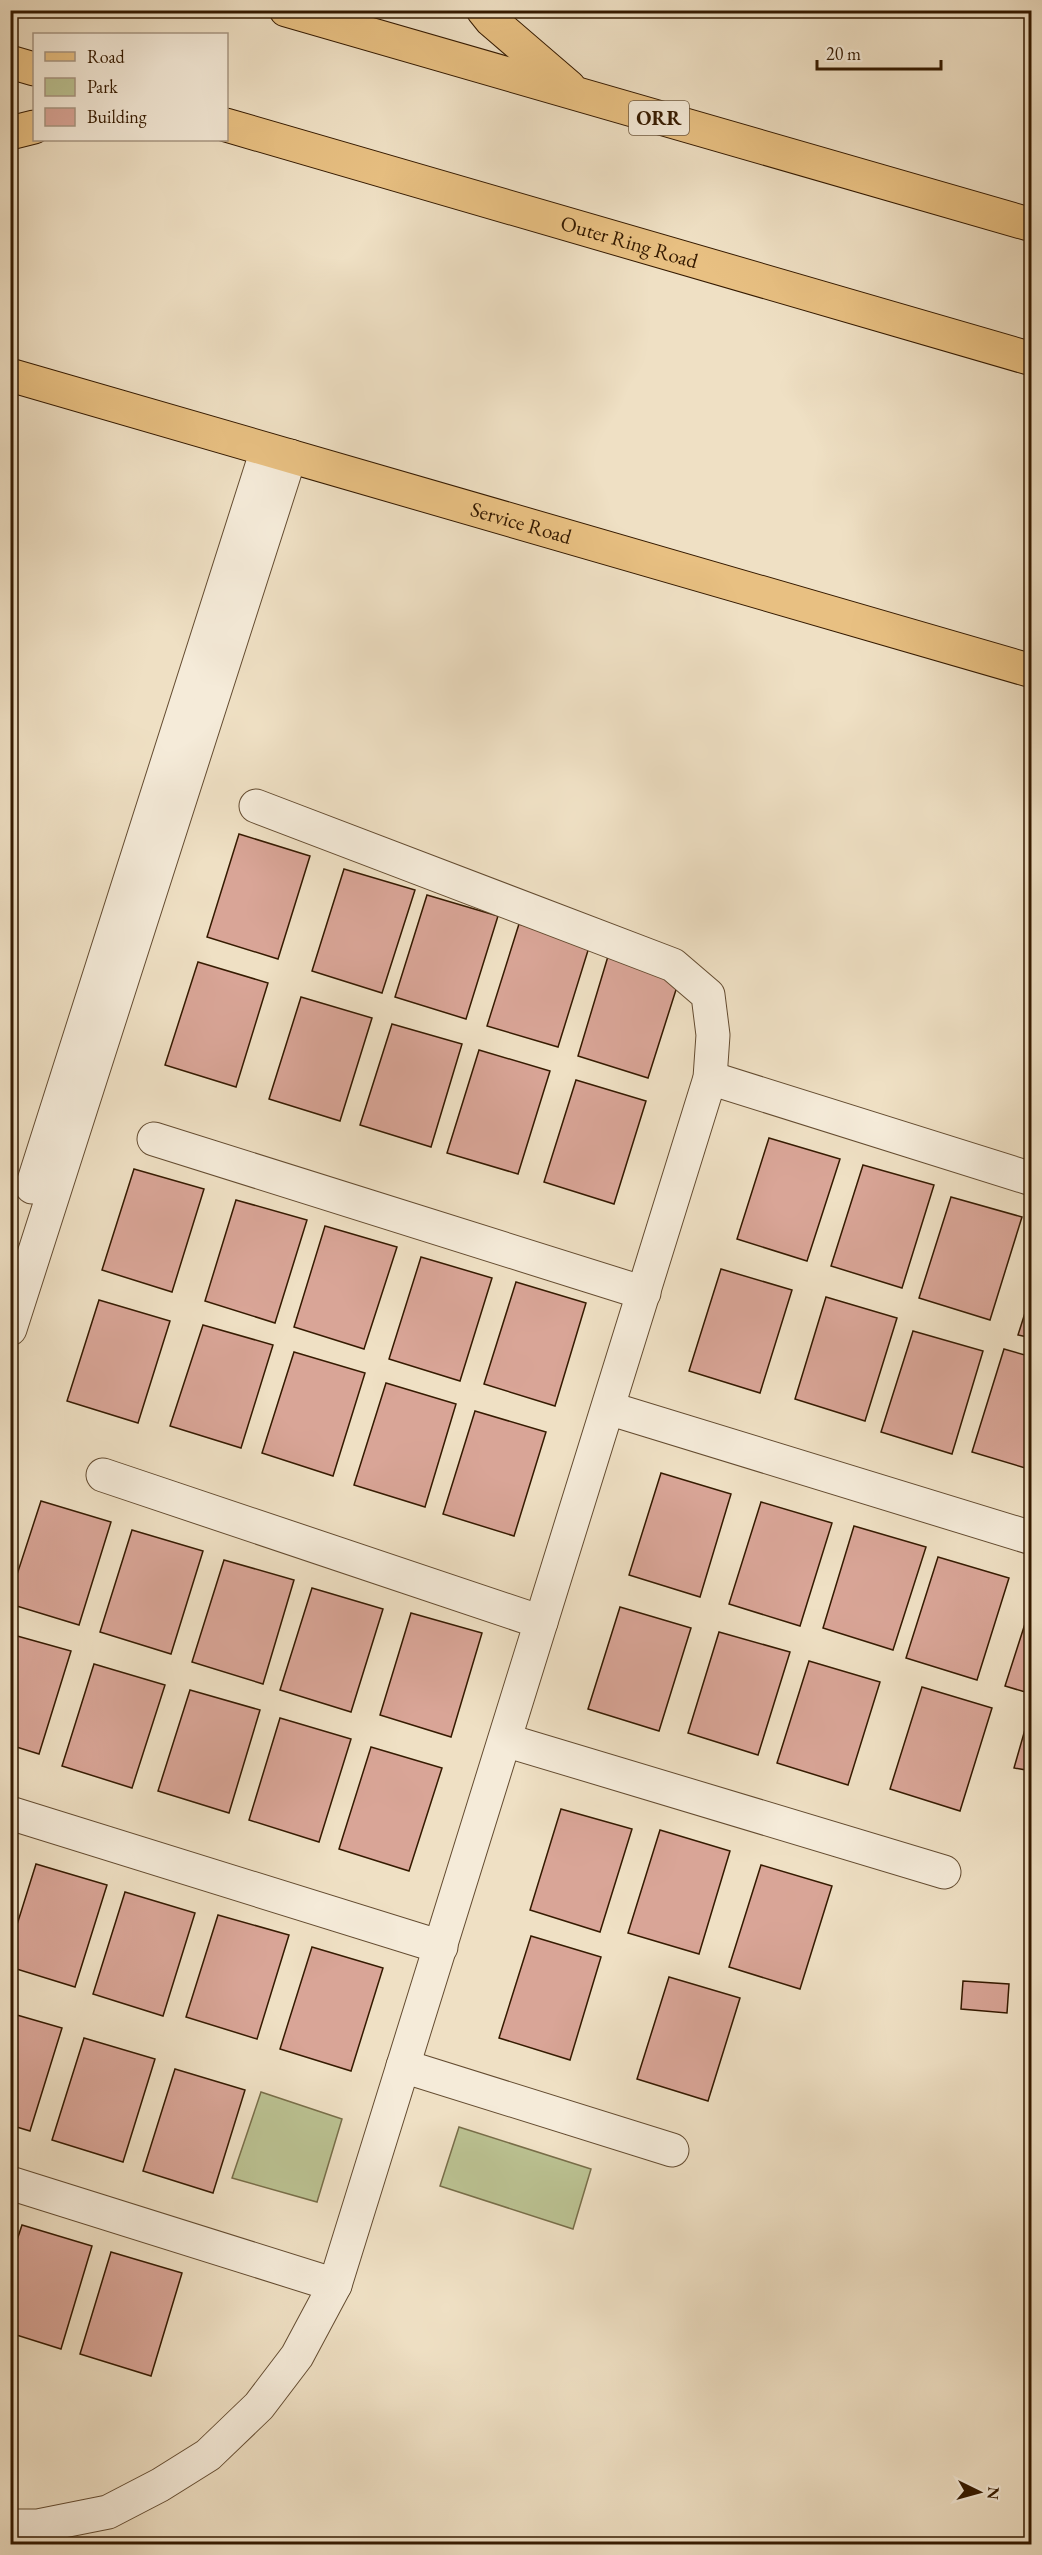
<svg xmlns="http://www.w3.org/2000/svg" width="1042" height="2555" viewBox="0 0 1042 2555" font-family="'EB Garamond',serif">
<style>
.green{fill:#bbc292;stroke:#786e49;stroke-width:1.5}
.building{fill:#d9a597;stroke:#351a00;stroke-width:1.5}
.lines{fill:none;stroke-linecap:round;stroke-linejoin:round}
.minor-casing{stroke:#644c31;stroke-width:35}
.major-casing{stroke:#351a00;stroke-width:35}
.highway-casing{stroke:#351a00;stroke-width:35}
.minor{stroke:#f5ebd9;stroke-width:33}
.major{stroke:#e8c082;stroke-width:33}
.highway{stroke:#e8c082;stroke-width:33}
.labels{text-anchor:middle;stroke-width:4.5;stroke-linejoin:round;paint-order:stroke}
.shield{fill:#f5ebd9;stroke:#6f5941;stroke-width:1.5}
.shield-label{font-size:20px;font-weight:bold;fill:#351a00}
.street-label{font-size:21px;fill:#351a00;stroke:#f5ebd9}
</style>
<rect width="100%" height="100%" fill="#efe0c4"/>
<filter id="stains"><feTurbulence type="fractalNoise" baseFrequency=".00333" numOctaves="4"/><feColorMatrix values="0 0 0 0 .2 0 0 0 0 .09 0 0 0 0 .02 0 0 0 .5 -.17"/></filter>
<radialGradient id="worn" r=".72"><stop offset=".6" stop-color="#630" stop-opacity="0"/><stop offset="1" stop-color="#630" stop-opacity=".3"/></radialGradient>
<g class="green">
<path d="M261,2092l81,27 -25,83 -85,-24z"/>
<path d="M459,2127l132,42 -18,60 -133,-43z"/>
</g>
<g class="building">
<path d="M239,834l71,22 -32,103 -71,-22z"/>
<path d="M344,869l71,21 -33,103 -70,-22z"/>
<path d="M427,895l71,21 -32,103 -71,-22z"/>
<path d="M519,924l71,20 -32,103 -71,-21z"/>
<path d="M609,953l72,21 -33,104 -70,-22z"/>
<path d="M198,962l70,21 -32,104 -71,-22z"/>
<path d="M301,997l71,21 -32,103 -71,-22z"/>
<path d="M392,1024l70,20 -31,103 -71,-22z"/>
<path d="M479,1050l71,21 -32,103 -71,-21z"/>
<path d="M576,1080l70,21 -32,103 -70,-22z"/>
<path d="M769,1138l71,21 -33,102 -70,-22z"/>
<path d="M863,1165l71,20 -32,103 -71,-22z"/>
<path d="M134,1169l70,20 -32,103 -70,-22z"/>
<path d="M951,1197l71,20 -32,103 -71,-22z"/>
<path d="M236,1200l71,20 -32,103 -70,-22z"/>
<path d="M325,1226l72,21 -33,102 -70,-22z"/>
<path d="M421,1257l71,21 -32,103 -71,-22z"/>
<path d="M721,1269l71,21 -32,103 -71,-22z"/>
<path d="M516,1282l70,21 -31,103 -71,-22z"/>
<path d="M1032,1291v47l-14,-3z"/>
<path d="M826,1297l71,21 -32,103 -70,-22z"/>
<path d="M99,1300l71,21 -32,102 -71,-22z"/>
<path d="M203,1325l70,20 -32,103 -71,-22z"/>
<path d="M913,1331l70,20 -31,103 -71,-22z"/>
<path d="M1004,1349l28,8v113l-60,-18z"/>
<path d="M294,1352l71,21 -32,103 -71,-23z"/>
<path d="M386,1383l70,21 -31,103 -71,-22z"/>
<path d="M475,1411l71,21 -32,104 -71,-22z"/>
<path d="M661,1473l70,21 -31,103 -71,-22z"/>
<path d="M41,1501l70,21 -32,103 -69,-21v-8z"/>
<path d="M761,1502l71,21 -32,103 -71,-22z"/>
<path d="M854,1526l72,21 -33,103 -70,-22z"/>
<path d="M132,1530l71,21 -32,103 -71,-22z"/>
<path d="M938,1557l71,21 -32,102 -71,-22z"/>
<path d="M224,1560l70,20 -31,104 -71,-22z"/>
<path d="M312,1588l71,21 -32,103 -71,-22z"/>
<path d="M1032,1602v92l-27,-8z"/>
<path d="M620,1607l71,21 -32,103 -71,-22z"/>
<path d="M411,1613l71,20 -31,104 -71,-22z"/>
<path d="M719,1632l71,20 -32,103 -70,-22z"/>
<path d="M10,1634l61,17 -32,103 -29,-9z"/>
<path d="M809,1661l71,21 -32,103 -71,-22z"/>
<path d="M94,1664l71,21 -33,103 -70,-22z"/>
<path d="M922,1687l70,21 -32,103 -70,-22z"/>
<path d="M190,1690l70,20 -31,103 -71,-22z"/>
<path d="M280,1718l71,21 -32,103 -70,-22z"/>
<path d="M1026,1726l6,1v44l-18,-3z"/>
<path d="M371,1747l71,21 -33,103 -70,-22z"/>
<path d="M561,1809l71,20 -32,103 -70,-22z"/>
<path d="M660,1830l70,21 -31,103 -71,-21z"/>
<path d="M36,1864l71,21 -32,102 -65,-20v-20z"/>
<path d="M761,1865l71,21 -32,103 -71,-22z"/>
<path d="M125,1892l70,21 -32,103 -70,-22z"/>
<path d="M218,1915l71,20 -32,104 -71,-22z"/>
<path d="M531,1936l70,21 -31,103 -71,-22z"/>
<path d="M312,1947l71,21 -32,103 -71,-22z"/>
<path d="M669,1977l71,21 -32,103 -71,-22z"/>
<path d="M963,1981l46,3 -2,29 -46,-4z"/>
<path d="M10,2013l52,15 -32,103 -20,-6z"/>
<path d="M84,2038l71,21 -32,103 -71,-22z"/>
<path d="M175,2069l70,21 -32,103 -70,-22z"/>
<path d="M22,2225l70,21 -31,103 -51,-16v-72z"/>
<path d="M111,2252l71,21 -31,103 -71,-22z"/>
</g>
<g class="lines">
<g class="minor-casing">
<g id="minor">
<path d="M710,1078l322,101"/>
<path d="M154,1139l490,154"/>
<path d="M32,1187l235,-737"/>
<path d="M10,1329l280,-873"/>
<path d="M608,1408l424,130"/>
<path d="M103,1475l438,147"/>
<path d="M505,1740l439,132"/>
<path d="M10,1813l431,134"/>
<path d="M403,2066l269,84"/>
<path d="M10,2183l325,102"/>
<path d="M10,2526h28l70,-14 52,-27 48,-30 51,-49 38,-50 38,-71 375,-1207 3,-43 -5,-40 -35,-30 -417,-159"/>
</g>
</g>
<g class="major-casing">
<g id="major">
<path id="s1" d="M10,375l1022,296"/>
</g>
</g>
<g class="highway-casing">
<g id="highway">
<path d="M286,10l746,215"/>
<path d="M483,10l8,10 78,67"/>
<path d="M10,62l24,7"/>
<path id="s2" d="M226,125l806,234"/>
<path d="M10,133l24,-6"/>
</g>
</g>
<use href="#minor" class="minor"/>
<use href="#major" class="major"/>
<use href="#highway" class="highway"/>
</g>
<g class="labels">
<rect class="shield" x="629" y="101" width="60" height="34" rx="4.5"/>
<g class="shield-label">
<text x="659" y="125">ORR</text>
</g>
<g class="street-label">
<text dy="7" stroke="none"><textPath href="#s2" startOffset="420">Outer Ring Road</textPath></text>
<text dy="7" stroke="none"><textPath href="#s1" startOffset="532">Service Road</textPath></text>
</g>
</g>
<rect width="1042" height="2555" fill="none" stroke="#efe0c4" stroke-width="36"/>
<rect x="12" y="12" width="1018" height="2531" fill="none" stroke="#351a00" stroke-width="3"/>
<rect x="18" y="18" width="1006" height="2519" fill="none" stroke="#351a00" stroke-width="1.5"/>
<rect x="33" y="33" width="195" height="108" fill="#f5ebd9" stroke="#a89782" stroke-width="1.5"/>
<rect x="45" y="52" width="30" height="9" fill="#e8c082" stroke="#a89782" stroke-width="1.5"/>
<text x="87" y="63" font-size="18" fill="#351a00">Road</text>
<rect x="45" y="78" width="30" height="18" fill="#bbc292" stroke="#a89782" stroke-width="1.5"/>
<text x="87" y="93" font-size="18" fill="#351a00">Park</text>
<rect x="45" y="108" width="30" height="18" fill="#d9a597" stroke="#a89782" stroke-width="1.5"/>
<text x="87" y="123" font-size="18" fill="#351a00">Building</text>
<g transform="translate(979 2492) rotate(95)" stroke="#f5ebd9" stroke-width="4.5" paint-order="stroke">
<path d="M0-4.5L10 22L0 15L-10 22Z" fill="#351a00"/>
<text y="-9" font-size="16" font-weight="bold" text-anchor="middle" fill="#351a00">N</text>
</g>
<path d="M817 60v9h124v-9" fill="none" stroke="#351a00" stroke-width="3"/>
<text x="826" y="60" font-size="18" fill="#351a00" stroke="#f5ebd9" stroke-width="4.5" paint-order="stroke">20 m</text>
<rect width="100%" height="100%" filter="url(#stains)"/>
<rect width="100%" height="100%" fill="url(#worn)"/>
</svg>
